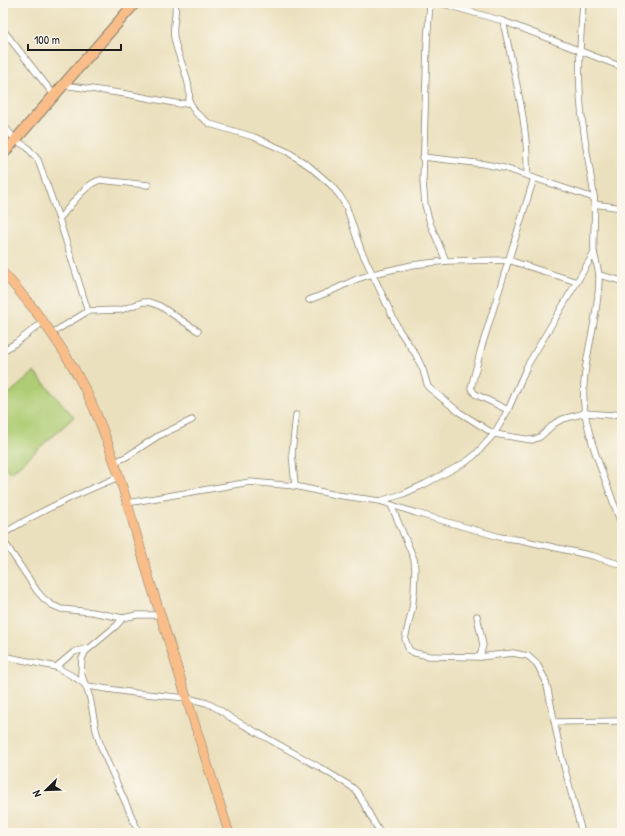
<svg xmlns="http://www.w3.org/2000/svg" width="625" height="836" viewBox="0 0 625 836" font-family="'Patrick Hand',sans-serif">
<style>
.park{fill:#aecc73;stroke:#657448}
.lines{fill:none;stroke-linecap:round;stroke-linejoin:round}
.street-casing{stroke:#847e6c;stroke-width:7}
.primary-casing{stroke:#847e6c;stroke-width:10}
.highway-casing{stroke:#847e6c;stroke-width:12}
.street{stroke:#fff;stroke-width:5.5}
.primary{stroke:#f8bd89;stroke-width:9}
.highway{stroke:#f8bd89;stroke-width:10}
</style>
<rect width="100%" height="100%" fill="#fbf7ec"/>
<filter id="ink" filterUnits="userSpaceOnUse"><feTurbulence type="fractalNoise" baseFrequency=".025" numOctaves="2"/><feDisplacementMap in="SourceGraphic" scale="8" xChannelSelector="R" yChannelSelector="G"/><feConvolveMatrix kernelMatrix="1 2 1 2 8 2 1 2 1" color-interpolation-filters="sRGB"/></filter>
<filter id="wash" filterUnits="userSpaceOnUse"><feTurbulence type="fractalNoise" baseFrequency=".012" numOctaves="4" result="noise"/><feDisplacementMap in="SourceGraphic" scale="16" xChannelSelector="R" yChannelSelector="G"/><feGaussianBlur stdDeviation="0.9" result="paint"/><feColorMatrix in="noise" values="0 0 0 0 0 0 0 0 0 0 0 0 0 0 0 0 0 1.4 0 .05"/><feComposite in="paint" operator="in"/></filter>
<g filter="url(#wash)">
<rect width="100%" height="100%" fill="#ebe0bd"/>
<path class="park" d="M34,372l40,45 -63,56 -8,-8v-66z"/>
</g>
<g filter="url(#ink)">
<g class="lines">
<g class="street-casing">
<g id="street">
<path d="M430,3l-3,40 -4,138 2,24 5,18 16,38"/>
<path d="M440,3l63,18 119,46"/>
<path d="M583,3c-2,29 -5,59 -3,88 1,36 9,70 14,105 2,18 -1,37 0,55 1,9 5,18 5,27 0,45 -21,91 -14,135l26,2 11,-2"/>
<path d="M503,21c10,49 26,104 24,154"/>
<path d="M3,30l51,65"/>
<path d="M63,85l63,9 54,10 7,-1 2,-2c3,-22 -12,-43 -15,-64 -2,-11 3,-23 1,-34"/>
<path d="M189,101l7,12 14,11 44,13 34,15 21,14 21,18 10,12 6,10 15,44 38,80 17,25 7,15 5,17 31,25 35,22 38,6 8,-3 15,-14 8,-4 22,-6c7,40 25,76 37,114"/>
<path d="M3,124l12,16 12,7 11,13 21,59 28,89v3l-2,2 -33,20"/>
<path d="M423,157l61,7 20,4 90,30"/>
<path d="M594,204l28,4"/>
<path d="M59,219c10,-11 27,-36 41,-39l48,5"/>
<path d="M599,275l23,6"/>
<path d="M309,300l20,-8 28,-13 16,-5 39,-9 34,-4 62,-1 69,22"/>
<path d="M87,311l34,-1 22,-8h6l11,4 38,25"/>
<path d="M3,351l14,-9 26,-20"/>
<path d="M508,410l-33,-16 -4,-6 10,-39 53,-171"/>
<path d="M115,462l11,-5 32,-21 34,-16"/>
<path d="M295,486l-3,-33 4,-38"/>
<path d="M380,501l36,12 84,24 21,3 72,16 29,9"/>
<path d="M127,503l123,-21 45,4 41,9 44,6 23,-7 22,-10 41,-22 9,-7 19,-21 14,-24 19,-44 67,-113"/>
<path d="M391,505l23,54 1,11 -1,23 -2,16 -7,30 4,11 6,3 14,3 51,1 33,-4 15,3 9,8 8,15 3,11 13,65 21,78"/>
<path d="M3,534c36,-23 76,-41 116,-57"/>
<path d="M3,540l34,51 7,8 8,6 9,4 31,3 31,6 14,-3h24"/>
<path d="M477,616l6,29 -3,12"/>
<path d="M123,618l-7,8 -31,26 -3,7 -1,14 9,25 6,32 6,20 37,83"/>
<path d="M3,656l53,11 20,11 11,8 48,7 52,5 20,5 13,7 11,8 88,49 33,20 5,5 23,41"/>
<path d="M56,667l18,-15 14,-4"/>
<path d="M555,722l67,-1"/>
</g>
</g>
<g class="primary-casing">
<path id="primary" d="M3,273c11,11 20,23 30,35 20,26 38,53 53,83 30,62 46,131 66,197 26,81 51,163 77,245"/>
</g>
<g class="highway-casing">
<path id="highway" d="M3,154l132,-151"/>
</g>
<use href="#street" class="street"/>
<use href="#primary" class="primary"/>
<use href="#highway" class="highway"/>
</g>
</g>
<rect width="625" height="836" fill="none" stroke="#fbf7ec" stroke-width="16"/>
<g transform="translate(46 790) rotate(247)" stroke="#fbf7ec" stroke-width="3" paint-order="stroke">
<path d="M0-3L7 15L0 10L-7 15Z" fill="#1c1c1c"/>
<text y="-6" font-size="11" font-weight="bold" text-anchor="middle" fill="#1c1c1c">N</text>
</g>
<path d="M28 44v6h93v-6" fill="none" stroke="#1c1c1c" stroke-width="2"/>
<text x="34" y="44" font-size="12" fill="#1c1c1c" stroke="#fbf7ec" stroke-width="3" paint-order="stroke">100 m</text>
</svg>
